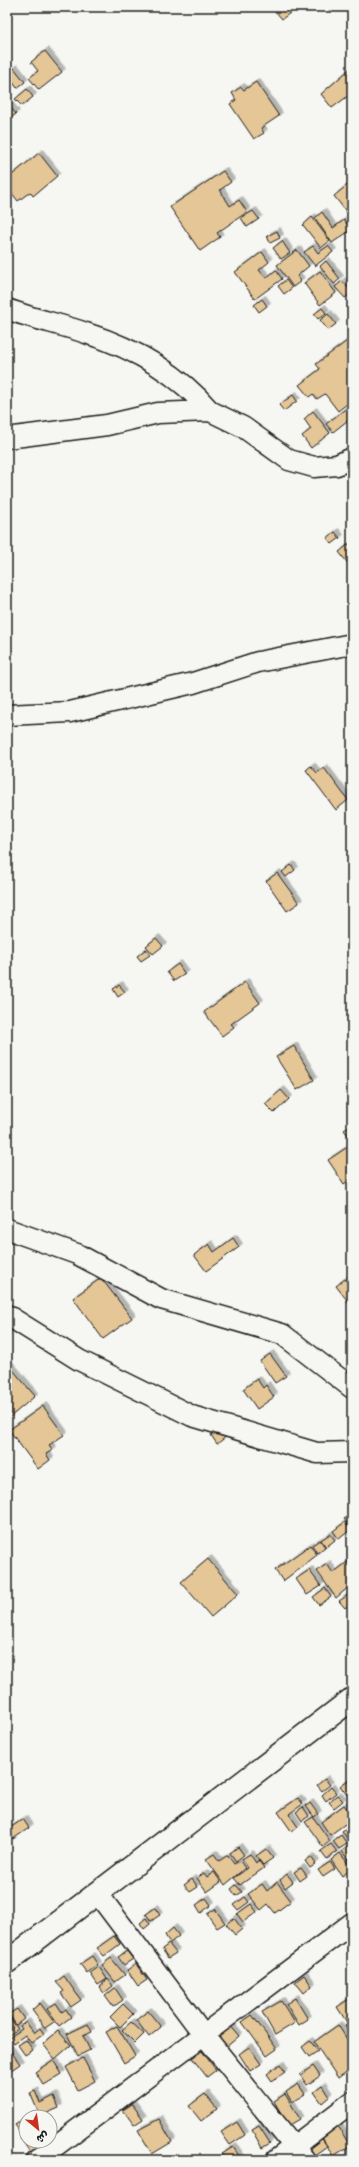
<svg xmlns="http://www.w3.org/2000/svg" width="359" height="2167" viewBox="0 0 359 2167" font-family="'Gochi Hand','Playpen Sans Arabic',sans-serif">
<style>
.building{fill:#e4c697;stroke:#1c1c1c;filter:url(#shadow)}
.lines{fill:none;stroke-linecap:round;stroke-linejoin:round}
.minor-casing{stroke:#1c1c1c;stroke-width:23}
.tertiary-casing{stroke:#1c1c1c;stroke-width:25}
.minor{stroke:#f6f6f2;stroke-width:20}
.tertiary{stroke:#f6f6f2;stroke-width:22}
</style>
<defs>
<filter id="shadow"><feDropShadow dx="3.5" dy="-3.5" stdDeviation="0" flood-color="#0004"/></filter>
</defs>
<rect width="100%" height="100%" fill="#f6f6f2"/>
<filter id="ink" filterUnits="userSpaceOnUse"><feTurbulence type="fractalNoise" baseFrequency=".025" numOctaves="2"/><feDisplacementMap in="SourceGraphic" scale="8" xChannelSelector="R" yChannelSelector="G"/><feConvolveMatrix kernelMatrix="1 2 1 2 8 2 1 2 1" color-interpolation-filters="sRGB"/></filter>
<g filter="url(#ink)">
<g class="building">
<path d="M280,7h6l4,6 -8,6 -7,-8z"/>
<path d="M45,51l17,21 -23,18 -10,-12 9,-7 -7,-9z"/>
<path d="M352,67v26l-20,15 -11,-14z"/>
<path d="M14,68l11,14 -8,6 -10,-14z"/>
<path d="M256,82l23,34 -18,12 3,5 -10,6 -24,-35 6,-4 -4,-7 9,-6 3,3z"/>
<path d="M27,89l6,8 -11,9 -7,-7z"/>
<path d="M7,103l9,11 -9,7z"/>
<path d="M39,153l18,23 -24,20 -3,-4 -12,9 -11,-14v-8z"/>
<path d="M223,171l8,11 -11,8 10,16 9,-6 8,12 -30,21 3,4 -20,14 -30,-44z"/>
<path d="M352,181v38l-18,-23z"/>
<path d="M253,211l6,8 -12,8 -6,-9z"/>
<path d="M322,212l11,16 11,-8 7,10 -19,13 -17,-25z"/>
<path d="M312,217l18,24 -9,7 -18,-23z"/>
<path d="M277,231l3,7 -10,5 -3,-7z"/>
<path d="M282,241l8,12 -9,6 -8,-11z"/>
<path d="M313,246l5,7 10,-7 5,6 -18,14 -11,-14z"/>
<path d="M297,250l12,16 -12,10 4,5 -8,6 -16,-22z"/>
<path d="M262,252l7,10 -10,8 7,8 10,-8 6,9 -27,20 -20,-27z"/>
<path d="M326,261l14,18 -6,5 -14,-18z"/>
<path d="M320,271l16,22 -16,12 -16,-22z"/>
<path d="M286,280l6,8 -8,6 -6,-8z"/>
<path d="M342,281l10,11 -7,6 -10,-11z"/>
<path d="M262,299l5,7 -8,6 -5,-7z"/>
<path d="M322,308l4,5 -8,6 -4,-5z"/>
<path d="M328,314l8,10 -8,6 -8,-10z"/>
<path d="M351,338l1,62 -14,11 -13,-17 -8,5 -4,-5 -4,3 -10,-12 21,-16 -4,-5z"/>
<path d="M293,395l4,6 -13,10 -5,-6z"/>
<path d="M348,407l4,5v5l-19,15 -7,-8z"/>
<path d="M313,411l17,22 -19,15 -9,-12 9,-7 -7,-10z"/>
<path d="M335,532l5,6 -8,6 -5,-6z"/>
<path d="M350,543l2,3v19l-2,1 -11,-14z"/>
<path d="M311,766l6,7 7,-5 24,32 -12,10 -30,-40z"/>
<path d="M291,865l4,5 -9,7 -4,-5z"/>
<path d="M277,873l22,30 -12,8 -21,-30z"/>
<path d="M156,938l7,8 -10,8 -7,-8z"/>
<path d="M146,949l4,6 -9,6 -4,-5z"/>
<path d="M178,964l7,10 -11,7 -7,-9z"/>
<path d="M245,982l15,21 -29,21 3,3 -12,9 -18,-24z"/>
<path d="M119,985l6,7 -7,5 -5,-8z"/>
<path d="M294,1046l20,34 -17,10 -21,-33z"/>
<path d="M281,1090l8,9 -15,14 -9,-9z"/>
<path d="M352,1124v15h-1l-7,-9z"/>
<path d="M349,1146l3,6v26l-8,6 -16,-24z"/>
<path d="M233,1238l6,9 -33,24 -12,-16 15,-11 5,8z"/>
<path d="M101,1278l31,40 -29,21 -30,-41z"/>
<path d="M345,1279l7,10v13l-2,2 -14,-18z"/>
<path d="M270,1354l16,22 -11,7 -15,-22z"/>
<path d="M7,1363l28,33 -26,22 -2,-2z"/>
<path d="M257,1379l6,9 3,-3 8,12 -17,12 -14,-20z"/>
<path d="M43,1406l21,29 -15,10 4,5 -7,4 4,6 -12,9 -29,-39z"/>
<path d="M221,1427l6,9 -10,8 -6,-9z"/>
<path d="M351,1514l1,13 -1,1 -7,-9z"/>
<path d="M345,1522l5,8 -11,9 -6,-8z"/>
<path d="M330,1534l5,6 -9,7 -5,-7z"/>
<path d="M320,1540l5,7 -8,6 -5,-8z"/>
<path d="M310,1545l7,10 -34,26 -8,-11z"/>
<path d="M208,1559l30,35 -27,23 -30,-35z"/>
<path d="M350,1560l2,24 -16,14 -19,-27 10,-7 6,9z"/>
<path d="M309,1570l12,16 -14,9 -11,-16z"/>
<path d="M325,1588l6,9 -12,8 -6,-8z"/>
<path d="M348,1595l4,7 -7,6 -6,-7z"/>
<path d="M352,1777v15l-5,3 -7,-9z"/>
<path d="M325,1779l5,6 -8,6 -5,-6z"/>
<path d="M331,1787l5,6 -10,8 -4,-6z"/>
<path d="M337,1795l6,6 -9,7 -5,-6z"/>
<path d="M298,1798l5,6 -14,10 9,13 -6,5 -14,-20z"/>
<path d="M310,1803l8,11 -4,3 -8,-11z"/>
<path d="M344,1805l8,10v4l-22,16 -9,-13z"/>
<path d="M303,1807l6,9 -7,5 -6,-9z"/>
<path d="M313,1817l17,24 -7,6 -18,-25z"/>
<path d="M23,1819l6,9 -16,11 -6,-9z"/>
<path d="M352,1824v16l-2,2 -8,-11z"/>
<path d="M341,1835l6,9 -8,5 -6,-8z"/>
<path d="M331,1844l6,8 -10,7 -6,-8z"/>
<path d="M351,1844l1,2v19l-10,-14z"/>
<path d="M238,1847l6,8 -8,6 -6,-8z"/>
<path d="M266,1849l7,9 -10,7 -7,-9z"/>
<path d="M340,1853l12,16 -10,7 -11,-16z"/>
<path d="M214,1854l5,7 9,-6 6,9 6,-3 5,7 -20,17 -19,-26z"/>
<path d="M250,1854l6,9 2,-3 6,8 -24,17 -6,-7 14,-10 -6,-9z"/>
<path d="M311,1857l5,7 -6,4 -5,-7z"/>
<path d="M330,1862l5,7 -12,8 -5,-7z"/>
<path d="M301,1868l6,8 -7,5 -6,-9z"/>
<path d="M214,1872l7,10 -14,10 -10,-14 7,-5 3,4z"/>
<path d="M287,1874l6,8 -8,6 -5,-8z"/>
<path d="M192,1879l6,8 -8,5 -6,-7z"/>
<path d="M277,1882l14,19 -16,12 -7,-9 -7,6 -13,-16 14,-10 5,7z"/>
<path d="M236,1885l6,7 -6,4 -5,-7z"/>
<path d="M245,1897l4,5 -11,8 -4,-5z"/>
<path d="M206,1898l5,7 -10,8 -5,-8z"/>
<path d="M251,1904l6,8 -14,10 -6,-8z"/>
<path d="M155,1908l5,7 -9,6 -5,-7z"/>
<path d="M215,1909l10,14 -8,5 -10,-14z"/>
<path d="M146,1918l4,6 -6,5 -4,-6z"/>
<path d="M234,1918l8,11 -7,6 -9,-11z"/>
<path d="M173,1928l6,8 -9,7 -5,-8z"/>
<path d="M114,1936l6,8 -16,12 -7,-8z"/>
<path d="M169,1944l7,9 -8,5 -6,-9z"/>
<path d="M127,1951l6,8 -9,6 -6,-8z"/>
<path d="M92,1956l6,9 -11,8 -7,-9z"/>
<path d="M111,1958l14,17 -10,7 -13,-17z"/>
<path d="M136,1964l11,16 -9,6 -11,-16z"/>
<path d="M99,1967l8,12 -9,6 -8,-12z"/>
<path d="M304,1975l8,11 -8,7 -9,-11z"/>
<path d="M64,1976l17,24 -10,7 -10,-14 3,-2 -8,-9z"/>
<path d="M108,1979l5,7 -9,7 -5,-6z"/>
<path d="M115,1988l8,12 -10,7 -8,-11z"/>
<path d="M295,1998l13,21 -9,6 -13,-21z"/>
<path d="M349,1999l3,6v32l-7,-11 3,-2 -11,-17z"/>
<path d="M281,2001l14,22 -20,12 -13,-23z"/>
<path d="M40,2003l14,19 -9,6 -13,-18z"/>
<path d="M56,2003l6,9 4,-3 5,8 -12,9 -12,-17z"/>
<path d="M123,2004l10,10 -13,13 -10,-10z"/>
<path d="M17,2009l7,10 -8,6 -7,-11z"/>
<path d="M148,2011l13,16 -12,10 -13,-17z"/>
<path d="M252,2015l25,34 -10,7 -25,-34z"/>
<path d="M8,2016l10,13 -10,7 -1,-2z"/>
<path d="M26,2022l8,11 6,-5 4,6 -13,9 -6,-8 -11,8 -4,-6 12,-8 -2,-3z"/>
<path d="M131,2022l13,12 -9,9 -13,-13z"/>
<path d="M228,2023l11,13 -15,13 -11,-14z"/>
<path d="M88,2024l4,8 -9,4 7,14 -12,6 -11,-22z"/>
<path d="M338,2025l14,22v21l-14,10 -24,-36z"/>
<path d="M117,2026l18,30 -11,7 -18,-31z"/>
<path d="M58,2031l13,14 -16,14 -12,-15z"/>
<path d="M26,2040l7,10 -8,5 -7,-10z"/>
<path d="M310,2041l8,10 -9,6 -7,-10z"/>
<path d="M7,2046l13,18 -13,9z"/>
<path d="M249,2047l12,17 -11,7 -11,-17z"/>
<path d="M202,2051l14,19 -9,7 -15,-19z"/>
<path d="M83,2058l12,23 -17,9 -12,-23z"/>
<path d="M53,2060l9,14 -18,11 -9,-13z"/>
<path d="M280,2064l5,8 -13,9 -5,-7z"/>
<path d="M313,2066l7,10 -13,9 -7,-10z"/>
<path d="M298,2084l7,10 -13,8 -6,-10z"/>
<path d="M322,2086l7,11 -7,6 -8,-11z"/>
<path d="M35,2091l5,12 14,-7 5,12 -19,8 -10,-23z"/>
<path d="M205,2094l12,15 -16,12 -12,-15z"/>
<path d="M285,2094l15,25 -12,7 -14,-25z"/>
<path d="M132,2104l11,15 -9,6 -11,-15z"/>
<path d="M23,2119l3,4v8l-4,3 -7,-9z"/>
<path d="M159,2119l13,23 -20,12 -14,-24z"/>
<path d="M237,2122l8,13 -15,10 -9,-13z"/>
<path d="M337,2124l13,22 -17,10 -13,-22z"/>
<path d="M259,2126l11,17 -8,5 -10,-18z"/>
<path d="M26,2133v8h11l4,7 -10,6 -11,-17z"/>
<path d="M318,2133l9,13 -18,13 -9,-13z"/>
<path d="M233,2147l9,13h-16l-4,-6z"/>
</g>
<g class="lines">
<g class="minor-casing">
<g id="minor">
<path d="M7,309c26,10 53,15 79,24 47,15 92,40 124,78"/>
<path d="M7,438l100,-13 51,-12 52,-2 33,16 46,33 25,7 23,-2 15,-7"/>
<path d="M7,715l63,-3 123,-29 65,-21 94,-18"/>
<path d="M7,1229l70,25 84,45 121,35 70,54"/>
<path d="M7,1315l72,45 113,56 125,37 35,-1"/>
<path d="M98,1894l106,141 101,125"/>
<path d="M37,2160l315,-237"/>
<path d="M276,2160l76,-58"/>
</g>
</g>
<g class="tertiary-casing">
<path id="tertiary" d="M7,1962l345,-263"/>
</g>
<use href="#minor" class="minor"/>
<use href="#tertiary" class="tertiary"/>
</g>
</g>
<rect width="359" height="2167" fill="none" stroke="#f6f6f2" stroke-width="24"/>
<rect x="12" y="12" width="335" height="2143" fill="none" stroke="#1c1c1c" stroke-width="1.5" filter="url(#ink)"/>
<g transform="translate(38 2129) rotate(151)"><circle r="19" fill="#f6f6f2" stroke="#9f9f9c"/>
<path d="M0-3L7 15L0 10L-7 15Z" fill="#c8321e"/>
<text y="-6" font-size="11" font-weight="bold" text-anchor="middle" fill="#1c1c1c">ش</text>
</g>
</svg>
